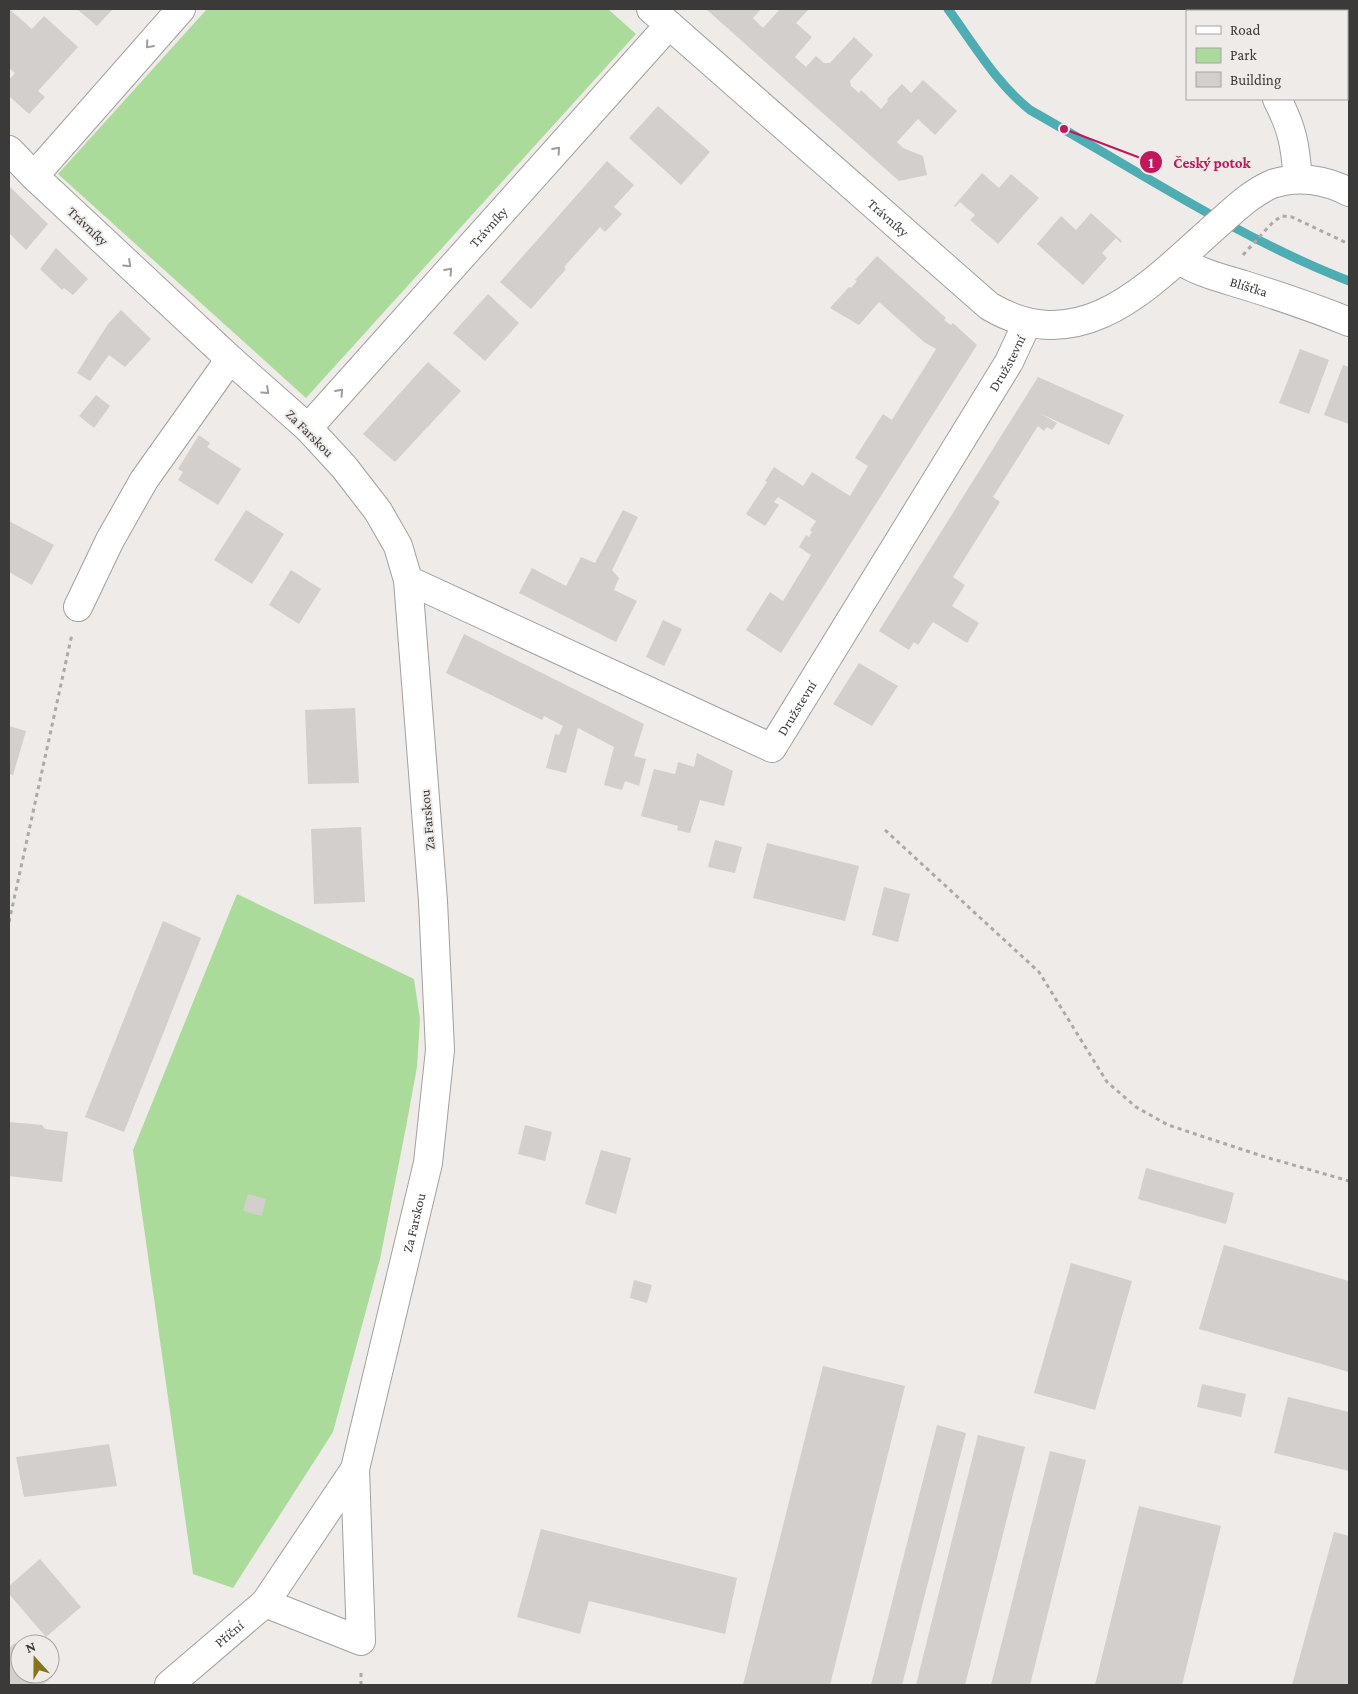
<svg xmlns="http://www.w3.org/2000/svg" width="1358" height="1694" viewBox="0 0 1358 1694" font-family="'Crimson Pro',serif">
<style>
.green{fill:#abdb9a}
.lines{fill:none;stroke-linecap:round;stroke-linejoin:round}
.stream{stroke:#4eacb3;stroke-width:9}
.building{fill:#d2cfcc}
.minor-casing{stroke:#a3a09d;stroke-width:30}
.path{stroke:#acaaa7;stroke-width:3;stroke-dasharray:4 4;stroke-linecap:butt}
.minor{stroke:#fff;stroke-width:28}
.oneway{stroke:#9e9c9c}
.labels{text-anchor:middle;stroke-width:4;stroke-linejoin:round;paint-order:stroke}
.street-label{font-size:14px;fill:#3c3a39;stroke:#eeebe8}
.leader{fill:none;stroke:#c2185b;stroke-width:2}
.callout-dot{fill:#c2185b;stroke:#eeebe8;stroke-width:2}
.mark-label{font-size:15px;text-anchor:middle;font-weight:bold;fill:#fff}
.callout-label{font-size:15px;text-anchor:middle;font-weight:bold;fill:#c2185b;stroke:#eeebe8;stroke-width:4;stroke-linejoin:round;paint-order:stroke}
</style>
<rect width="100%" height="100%" fill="#eeebe8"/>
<g class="green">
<path d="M207,9h401l28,25 -330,364 -248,-224z"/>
<path d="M237,894l177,85 6,40 -3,48 -11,60 -26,132 -47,173 -100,156 -40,-14 -60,-424z"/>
</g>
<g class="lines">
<path class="stream" d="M948,9c25,34 48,74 82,101 105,59 206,127 319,171"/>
</g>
<g class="building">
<path d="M9,9l23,20 12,-13 34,31 -40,44 7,6 -16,17 -20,-18v-16l6,-7 -6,-5z"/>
<path d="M77,9h36l-16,17z"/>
<path d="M706,9h55l-8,9 10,10 17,-19h29l-13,14 16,14 -17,20 11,10 10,-11 8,7h6l24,-26 19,18 -23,26 1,5 8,7 2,-3 20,19 7,-8 -1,-2 15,-15 9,9 12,-13 34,31 -22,24 -17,-16 -21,23 6,6 20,8 4,19 -28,6z"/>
<path d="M658,106l52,46 -29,33 -52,-47z"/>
<path d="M607,161l27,24 -20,22 8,7 -17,18 -5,-5 -36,40 2,2 -35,40 -31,-27z"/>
<path d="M982,173l17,15 12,-14 28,24 -41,46 -28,-24 5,-5 -15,-13 -5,5 -1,-1z"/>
<path d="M9,186l39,38 -22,26 -17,-17z"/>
<path d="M1091,213l31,28 -1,2 -5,-5 -14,15 5,5 -24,27 -46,-41 24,-28 15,14z"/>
<path d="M56,248l32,31 -15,16 -9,-7 -2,2 -22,-21z"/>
<path d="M877,256l69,62 -2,2 7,5 2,-2 24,22 -196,308 -35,-23 24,-38 13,9 28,-46 -12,-8 7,-12 3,2 3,-5 -2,-2 6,-9 -38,-24 -4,5 5,3 -14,21 -19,-12 21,-32 -2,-1 9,-14 29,19 9,-14 38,24 18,-30 -13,-8 28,-44 9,6 44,-71 -12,-7 -45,-40 -20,23 -29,-17 19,-21 2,1 6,-7 -2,-1z"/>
<path d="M488,294l31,29 -34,38 -32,-28z"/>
<path d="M121,310l30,29 -26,28 -16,-12 -19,26 -13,-8 31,-49z"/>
<path d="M1300,349l29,11 -20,54 -30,-11z"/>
<path d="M428,362l33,29 -66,71 -32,-28z"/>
<path d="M1343,365l6,2v57l-25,-9z"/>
<path d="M1038,377l86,38 -15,30 -70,-32 18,10 -5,7 -5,-3 -3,4 -6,-5 -45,71 7,5 -47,75 12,8 -13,21 27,17 -12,20 -34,-21 -15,23 -4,-3 -5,8 -30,-19z"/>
<path d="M96,395l14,11 -16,22 -15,-12z"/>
<path d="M199,435l11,8 -3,4 34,22 -23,36 -40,-25 5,-8 -5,-3z"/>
<path d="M246,510l38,24 -32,50 -38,-24z"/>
<path d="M623,510l15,7 -26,53 7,8 -5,12 23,11 -21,41 -97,-49 13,-25 34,18 15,-29 14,6z"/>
<path d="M9,521l45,24 -22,40 -23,-13z"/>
<path d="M291,570l30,19 -22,35 -30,-19z"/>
<path d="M663,620l19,9 -18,37 -18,-9z"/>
<path d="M464,634l180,90 -10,32 12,3 -7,27 -14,-5 -3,9 -18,-5 10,-38 -36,-19 -12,45 -20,-5 9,-34 4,1 4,-9 -19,-10 -2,4 -96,-47z"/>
<path d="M859,663l39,23 -26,40 -39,-22z"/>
<path d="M355,708l4,75 -51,1 -3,-74z"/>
<path d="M9,726l17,5 -13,44 -4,-1z"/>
<path d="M697,753l36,18 -9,35 -24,-6 -10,33 -13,-3 1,-4 -37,-10 13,-47 21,5 3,-12 16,5z"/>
<path d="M361,827l4,75 -51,2 -3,-75z"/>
<path d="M715,840l27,7 -7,26 -27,-6z"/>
<path d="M767,843l92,23 -14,55 -92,-23z"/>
<path d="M884,887l26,7 -12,48 -26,-7z"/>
<path d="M163,921l38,17 -77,194 -39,-15z"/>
<path d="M9,1122l33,3 3,4 23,3 -6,50 -53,-6z"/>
<path d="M525,1125l27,7 -7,29 -27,-7z"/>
<path d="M601,1150l30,8 -15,56 -31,-10z"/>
<path d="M1146,1168l88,25 -8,31 -88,-25z"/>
<path d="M248,1194l18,5 -4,17 -19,-5z"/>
<path d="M1224,1245l125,36v91l-150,-43z"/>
<path d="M1071,1263l61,18 -37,129 -61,-17z"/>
<path d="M634,1280l18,5 -5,18 -17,-5z"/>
<path d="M823,1366l82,20 -75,299h-87z"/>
<path d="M1202,1384l44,10 -5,23 -44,-10z"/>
<path d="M1288,1397l61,15v59l-75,-18z"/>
<path d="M937,1425l29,8 -64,252h-31z"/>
<path d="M978,1435l47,12 -60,238h-49z"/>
<path d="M109,1444l8,42 -93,11 -8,-40z"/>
<path d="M1050,1451l36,9 -56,225h-39z"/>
<path d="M1139,1506l82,20 -39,159h-87z"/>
<path d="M541,1529l196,49 -12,56 -136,-33 -9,33 -63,-17z"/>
<path d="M1334,1532l15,4v149h-57z"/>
<path d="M40,1559l41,48 -35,30 -37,-43v-8z"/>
<path d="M15,1643l5,5v26h23l6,6 -7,5h-33v-37z"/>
</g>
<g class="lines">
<g class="minor-casing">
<g id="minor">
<path id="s1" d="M651,9l338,297c94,56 163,-24 229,-82 16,-14 33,-31 54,-40 26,-9 54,-4 77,8"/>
<path d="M1217,9l2,2"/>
<path d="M1277,99c16,31 18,46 21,80"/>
<path d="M9,150l25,26"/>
<path id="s2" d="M1179,260c21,13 42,18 65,25 35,11 71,23 105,37"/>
<path id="s3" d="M308,428l361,-403"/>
<path id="s4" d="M408,580l364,168 237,-386 13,-28 2,-11"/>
<path d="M78,607l32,-67 34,-60 86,-121"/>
<path d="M265,1603l96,38 -6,-172"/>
<path id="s5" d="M169,1685l96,-82 90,-134 73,-306 12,-113 -7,-149 -25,-321 -10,-34 -20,-35 -34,-44 -36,-39 -78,-69 -196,-183 147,-167"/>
</g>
</g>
<g class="path">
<path d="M1243,255l30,-33 9,-6 10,1 57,27"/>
<path d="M885,830l154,142 68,110 29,25 32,18 94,31 87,25"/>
<path d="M9,922l63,-288"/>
<path d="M361,1685v-16"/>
</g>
<use href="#minor" class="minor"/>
</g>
<defs><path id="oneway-chevron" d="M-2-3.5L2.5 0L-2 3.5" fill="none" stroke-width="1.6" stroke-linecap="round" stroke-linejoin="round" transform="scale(1.25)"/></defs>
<g class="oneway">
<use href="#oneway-chevron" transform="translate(149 45) rotate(131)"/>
<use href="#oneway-chevron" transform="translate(557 150) rotate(-48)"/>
<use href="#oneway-chevron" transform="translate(128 264) rotate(43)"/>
<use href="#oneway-chevron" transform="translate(449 271) rotate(-48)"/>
<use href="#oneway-chevron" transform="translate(266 391) rotate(42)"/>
<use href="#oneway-chevron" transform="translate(340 392) rotate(-48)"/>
</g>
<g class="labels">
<g class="street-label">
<text dy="5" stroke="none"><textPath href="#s1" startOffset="316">Trávníky</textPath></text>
<text transform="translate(88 226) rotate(43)" y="5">Trávníky</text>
<text dy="5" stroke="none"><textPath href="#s3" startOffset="270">Trávníky</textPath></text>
<text dy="5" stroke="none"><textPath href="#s2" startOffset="75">Blíšťka</textPath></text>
<text dy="5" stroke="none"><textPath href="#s4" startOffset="852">Družstevní</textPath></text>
<text transform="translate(310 433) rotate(45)" y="5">Za Farskou</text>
<text dy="5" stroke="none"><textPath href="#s4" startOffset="448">Družstevní</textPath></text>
<text transform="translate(427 820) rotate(-95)" y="5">Za Farskou</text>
<text dy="5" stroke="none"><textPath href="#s5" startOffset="541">Za Farskou</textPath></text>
<text dy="5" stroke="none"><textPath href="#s5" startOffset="79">Příční</textPath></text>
</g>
</g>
<path class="leader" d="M1064 129L1151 162"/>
<g class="callout-dot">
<circle cx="1064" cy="129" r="5"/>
<circle cx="1151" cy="162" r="12"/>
</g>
<g class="mark-label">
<text x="1151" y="168">1</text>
</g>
<g class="callout-label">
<text x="1212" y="168">Český potok</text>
</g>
<rect width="1358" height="1694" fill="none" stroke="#3c3a39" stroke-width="20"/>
<rect x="1186" y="10" width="162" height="90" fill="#eeebe8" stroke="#a7a4a2"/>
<rect x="1196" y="26" width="25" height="8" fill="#ffffff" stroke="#a7a4a2"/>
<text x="1230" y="35" font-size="15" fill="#3c3a39">Road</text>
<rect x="1196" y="48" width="25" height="15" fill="#abdb9a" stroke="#a7a4a2"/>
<text x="1230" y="60" font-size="15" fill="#3c3a39">Park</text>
<rect x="1196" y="72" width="25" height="15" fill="#d2cfcc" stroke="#a7a4a2"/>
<text x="1230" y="85" font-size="15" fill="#3c3a39">Building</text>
<g transform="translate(35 1659) rotate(339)"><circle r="24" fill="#eeebe8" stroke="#a7a4a2"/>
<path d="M0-4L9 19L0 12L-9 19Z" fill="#867416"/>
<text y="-8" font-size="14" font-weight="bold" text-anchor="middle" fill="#3c3a39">N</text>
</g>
</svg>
